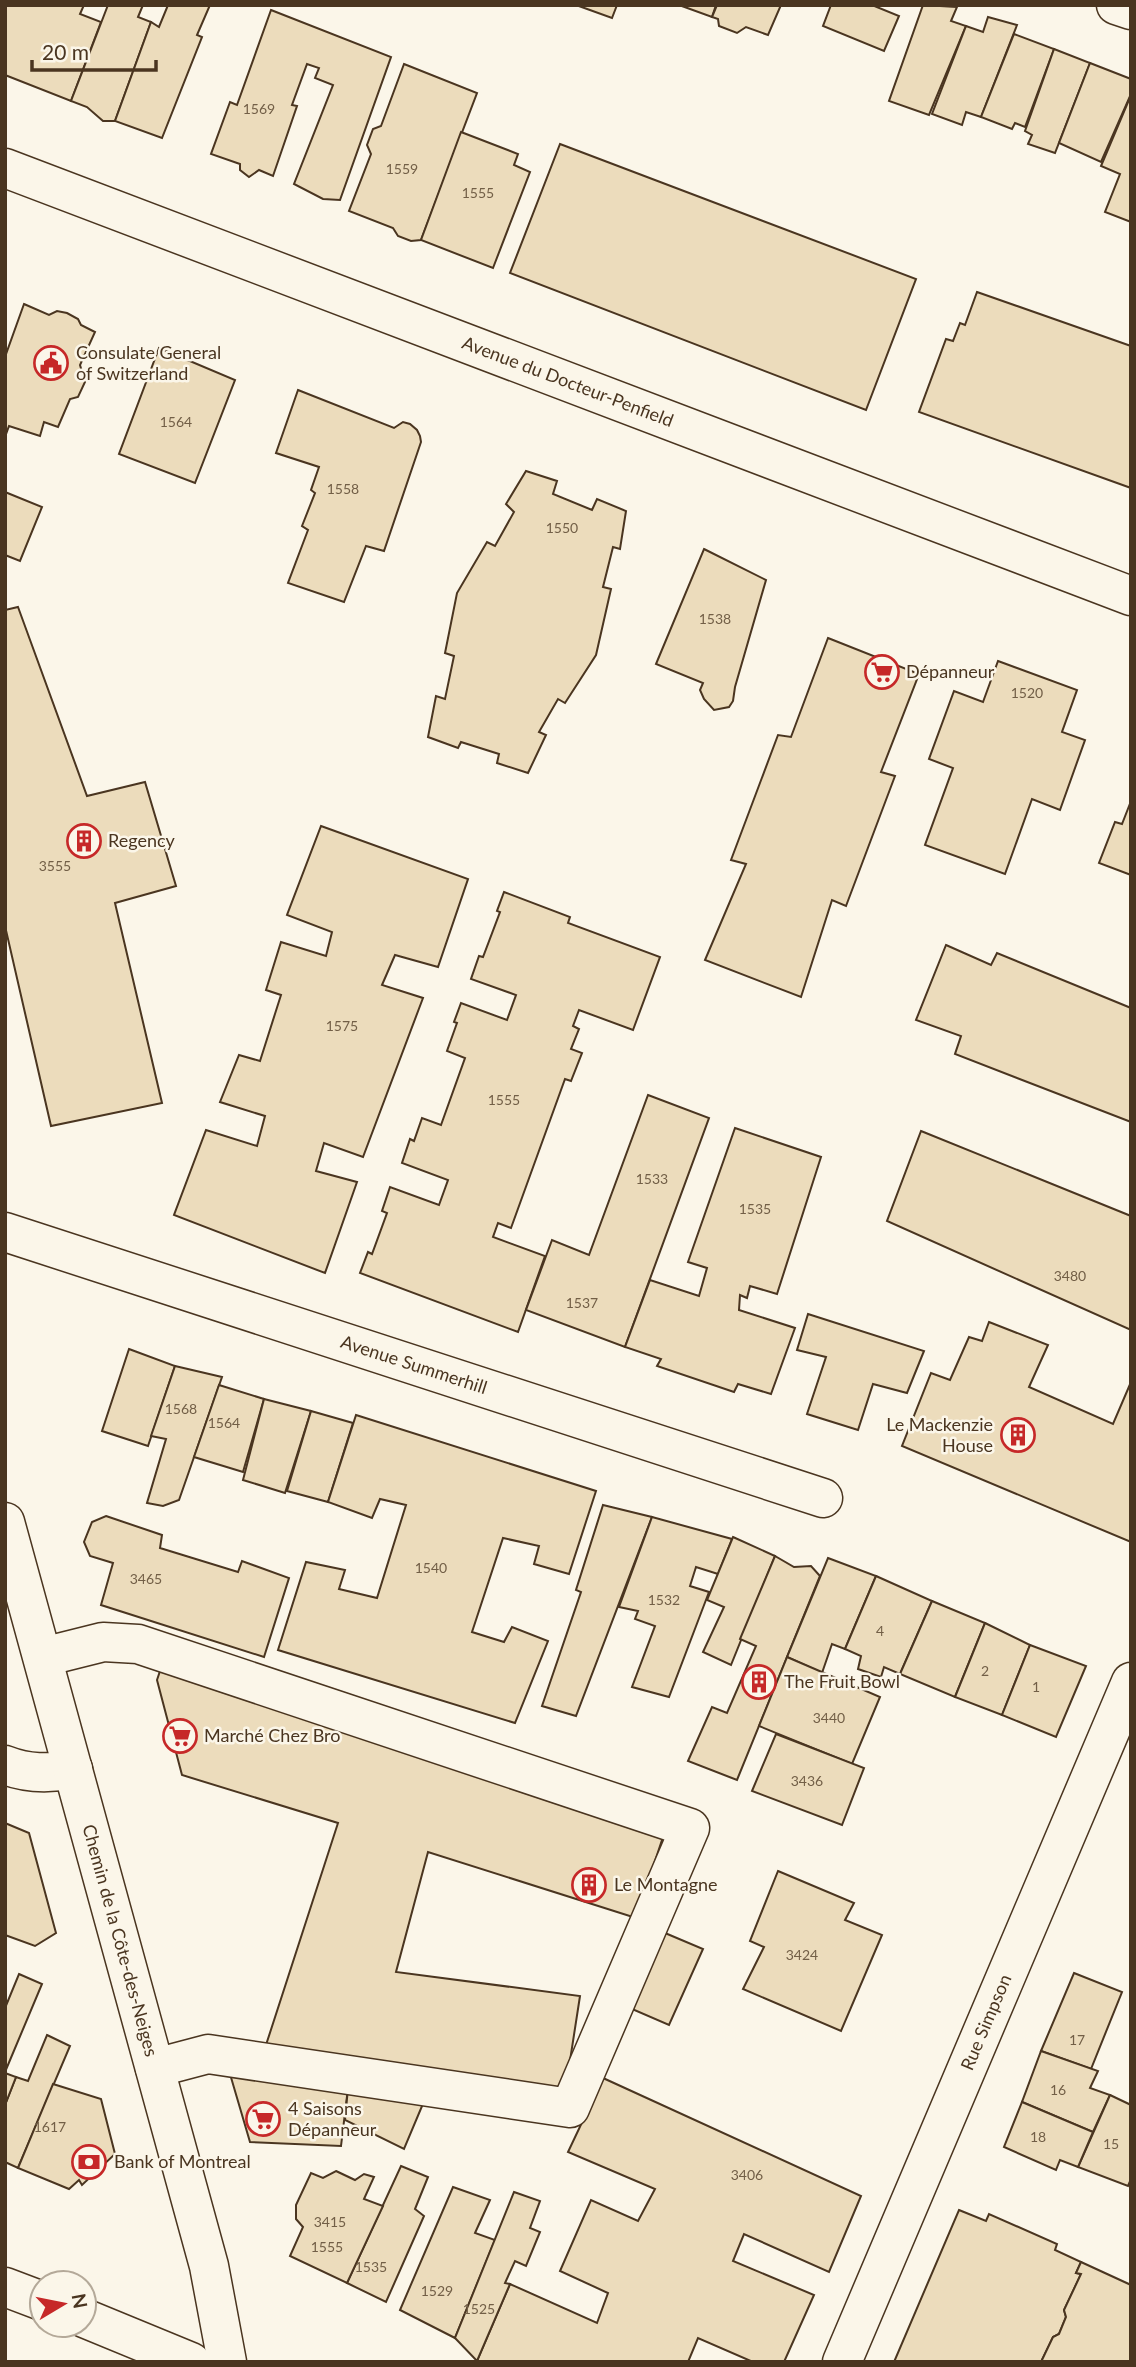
<svg xmlns="http://www.w3.org/2000/svg" width="1136" height="2367" viewBox="0 0 1136 2367" font-family="Lato,sans-serif">
<style>
.building{fill:#ecdcbc;stroke:#4a3520;stroke-width:2}
.lines{fill:none;stroke-linecap:round;stroke-linejoin:round}
.minor-casing{stroke:#4a3520;stroke-width:41}
.major-casing{stroke:#4a3520;stroke-width:41}
.minor{stroke:#fbf6e9;stroke-width:38}
.major{stroke:#fbf6e9;stroke-width:38}
.labels{text-anchor:middle;stroke-width:5;stroke-linejoin:round;paint-order:stroke}
.number-label{font-size:14px;fill:#725f47}
.poi-label{font-size:18px;fill:#4a3520;stroke:#fbf6e9;text-anchor:start}
.street-label{font-size:18px;fill:#4a3520;stroke:#fbf6e9}
</style>
<rect width="100%" height="100%" fill="#fbf6e9"/>
<g class="building">
<path d="M5,5h79l-4,9 21,8 -30,79 -66,-26z"/>
<path d="M108,5h35l-5,12 13,5 -36,99h-12l-16,-14 -16,-6z"/>
<path d="M168,5h42l-13,30 5,2 -40,101 -47,-17 36,-99 8,5z"/>
<path d="M576,5h41l-5,13z"/>
<path d="M679,5h37l-4,12z"/>
<path d="M717,5h64l-13,30 -22,-8 -9,6 -18,-7 -1,-7 -6,-2z"/>
<path d="M831,5h41l27,11 -15,35 -61,-25z"/>
<path d="M923,5l34,2 -6,14 15,5 -37,89 -40,-14z"/>
<path d="M271,10l120,47 -51,143 -17,-1 -29,-15 39,-99 -18,-7 4,-10 -12,-4 -15,41 5,1 -24,70 -14,-6 -10,7 -9,-7v-6l-29,-10 19,-52 7,3z"/>
<path d="M988,17l29,8 -36,92 -15,-5 -4,13 -30,-11 34,-88 17,6z"/>
<path d="M1014,34l40,15 -29,78 -10,-4 -3,6 -31,-12z"/>
<path d="M1054,49l36,14 -35,90 -27,-9 4,-9 -7,-4z"/>
<path d="M1090,63l41,16v15l-30,68 -42,-19z"/>
<path d="M404,64l73,29 -56,147 -10,1 -13,-5 -5,-8 -44,-17 22,-57 -4,-9 6,-16 8,-3z"/>
<path d="M1131,95v127l-26,-10 15,-38 -19,-8z"/>
<path d="M461,132l57,22 -4,11 16,7 -37,96 -72,-28z"/>
<path d="M560,144l356,135 -50,131 -356,-137z"/>
<path d="M977,292l154,54v142l-212,-76 27,-73 7,2 7,-18 5,2z"/>
<path d="M24,304l25,11 8,-4 10,2 11,6 3,6 14,7 -15,33 5,17 -7,15 -8,2 -12,28 -14,-5 -4,14 -31,-10 -4,11v-80z"/>
<path d="M159,348l76,32 -40,103 -76,-29z"/>
<path d="M298,390l96,38 9,-6 7,2 7,6 3,6 1,6 -37,109 -18,-5 -22,56 -56,-19 20,-53 -6,-4 13,-33 -4,-3 8,-23 -43,-14z"/>
<path d="M526,471l31,10 -4,13 39,16 5,-11 29,12 -6,38 -7,-2 -10,40 8,2 -15,66 -31,48 -7,-4 -19,33 7,3 -18,38 -31,-10 2,-9 -38,-12 -3,6 -30,-11 8,-41 9,3 9,-43 -9,-3 12,-60 30,-51 8,4 19,-34 -8,-8z"/>
<path d="M5,492l37,15 -22,54 -15,-6z"/>
<path d="M704,549l62,31 -31,107 -2,14 -4,6 -15,3 -10,-11 -4,-9 3,-7 -47,-19z"/>
<path d="M18,607l69,189 58,-14 31,104 -61,17 47,200 -111,23 -46,-200v-316z"/>
<path d="M828,638l91,36 -38,98 14,4 -49,130 -14,-6 -31,97 -96,-37 41,-96 -15,-4 47,-125 13,2z"/>
<path d="M998,661l79,29 -15,42 23,8 -25,70 -28,-11 -27,75 -80,-29 28,-77 -24,-9 25,-68 29,11z"/>
<path d="M1131,801v74l-32,-12 16,-41 7,2z"/>
<path d="M321,826l147,53 -30,88 -43,-12 -13,30 41,13 -60,159 -39,-14 -8,28 41,11 -32,91 -151,-58 32,-85 51,16 8,-30 -45,-14 19,-47 21,6 21,-66 -15,-5 15,-48 45,14 6,-24 -45,-17z"/>
<path d="M504,892l66,25 -2,6 92,34 -27,73 -54,-20 -6,16 6,3 -8,20 11,4 -11,28 -6,-2 -54,149 -13,-5 -5,14 52,19 -27,76 -158,-59 8,-21 4,2 15,-41 -5,-2 8,-24 49,18 9,-25 -46,-17 8,-24 4,2 8,-23 19,7 24,-67 -18,-7 10,-28 -3,-1 7,-19 46,17 9,-25 -45,-16 8,-23 4,1 17,-45 -3,-1z"/>
<path d="M946,945l45,20 6,-12 134,55v114l-176,-68 6,-18 -45,-16z"/>
<path d="M648,1095l61,23 -84,229 -99,-37 26,-70 37,15z"/>
<path d="M735,1128l86,29 -44,137 -27,-8 -3,12 -7,-3 -1,15 56,18 -24,66 -33,-10 -4,8 -77,-26 4,-7 -36,-12 25,-67 49,16 8,-28 -19,-6z"/>
<path d="M921,1131l210,85v114l-244,-109z"/>
<path d="M808,1314l116,37 -17,42 -34,-9 -15,46 -51,-16 19,-57 -29,-7z"/>
<path d="M989,1322l59,23 -19,42 84,37 18,-42v160l-229,-96 29,-73 19,7 19,-43 13,4z"/>
<path d="M129,1349l46,17 -27,80 -46,-15z"/>
<path d="M175,1366l47,11 -43,123 -16,6 -16,-3 19,-64 -15,-3z"/>
<path d="M219,1385l45,14 -21,73 -49,-15z"/>
<path d="M264,1399l47,12 -26,82 -42,-13z"/>
<path d="M311,1411l42,12 -25,79 -41,-11z"/>
<path d="M356,1415l240,76 -27,83 -35,-10 5,-18 -36,-8 -31,94 32,10 8,-15 36,14 -33,82 -237,-73 28,-88 39,8 -6,19 38,9 29,-93 -26,-6 -8,19 -44,-16z"/>
<path d="M603,1505l49,12 -76,199 -34,-10 39,-114 -5,-2z"/>
<path d="M106,1516l56,19 -2,13 78,24 4,-11 47,17 -25,79 -163,-52 12,-42 -23,-7 -6,-14 8,-20z"/>
<path d="M652,1517l80,22 -14,35 -22,-7 -6,19 19,6 -40,105 -37,-10 23,-61 -20,-7 3,-8 -19,-4z"/>
<path d="M733,1537l42,19 -44,109 -28,-13 21,-45 -17,-7z"/>
<path d="M775,1556l19,11 17,-1 9,10 -83,204 -49,-19 24,-54 15,6 29,-67 -16,-7z"/>
<path d="M828,1558l48,18 -31,73 -13,-5 -10,29 -35,-16z"/>
<path d="M876,1576l56,25 -32,73 -16,-7 -3,10 -23,-8 3,-13 -16,-7z"/>
<path d="M932,1601l53,22 -30,74 -55,-23z"/>
<path d="M985,1623l45,22 -28,70 -47,-18z"/>
<path d="M1030,1645l56,21 -30,71 -54,-22z"/>
<path d="M787,1657l93,40 -28,67 -93,-38z"/>
<path d="M162,1665l503,166 -29,87 -208,-66 -32,120 184,24 -15,97 -299,-48 72,-222 -156,-48 -25,-95z"/>
<path d="M776,1734l88,34 -22,57 -90,-34z"/>
<path d="M5,1823l24,10 27,100 -21,13 -30,-11z"/>
<path d="M778,1871l76,32 -9,17 37,15 -41,96 -98,-42 21,-42 -14,-6z"/>
<path d="M665,1933l38,16 -34,76 -37,-16z"/>
<path d="M1074,1973l48,19 -31,77 -50,-18z"/>
<path d="M19,1974l23,10 -37,88v-64z"/>
<path d="M47,2035l23,11 -52,122 -13,-6v-57l11,-28 12,4z"/>
<path d="M1041,2051l57,20 -8,17 20,7 -17,37 -71,-30z"/>
<path d="M5,2073l11,4 -11,28z"/>
<path d="M230,2074l118,14 -7,58 -91,-4z"/>
<path d="M603,2078l258,118 -32,76 -85,-38 -11,27 81,34 -30,67h-31l-55,-24 -10,24 -211,-1 33,-77 87,39 11,-30 -48,-22 31,-71 47,21 17,-32 -87,-37z"/>
<path d="M53,2084l48,15 14,55 -33,31 -3,-5 -10,9 -51,-21z"/>
<path d="M348,2088l77,11 -21,50 -59,-29z"/>
<path d="M1110,2095l21,10v74l-3,7 -50,-19z"/>
<path d="M1022,2102l71,30 -15,35 -18,-7 -4,10 -52,-23z"/>
<path d="M401,2166l27,11 -13,32 9,7 -38,86 -39,-19z"/>
<path d="M336,2171l19,9 9,-6 10,3 -10,22 19,7 -36,77 -57,-27 13,-29 -7,-8v-14l15,-32 12,5z"/>
<path d="M453,2187l37,13 -15,33 20,7 -40,98 -55,-28z"/>
<path d="M514,2192l26,9 -10,27 10,4 -14,34 -11,-5 -10,22 5,1 -33,77 -22,-23z"/>
<path d="M959,2210l27,11 3,-7 68,30 -2,6 26,12 -5,11 5,1 -17,36 2,7 -7,17 -6,3 -12,25h-147z"/>
<path d="M1081,2262l50,23v77h-90l12,-25 6,-3 7,-17 -2,-7 17,-36 -5,-1z"/>
</g>
<g class="lines">
<g class="minor-casing">
<g id="minor">
<path id="s1" d="M5,1232l818,266"/>
<path d="M43,1657l60,-15 35,2 552,184 -120,280 -362,-54 -53,14"/>
<path d="M5,1765c23,9 44,9 68,4"/>
<path id="s2" d="M842,2362l289,-680"/>
</g>
</g>
<g class="major-casing">
<g id="major">
<path d="M1116,5l15,5"/>
<path id="s3" d="M5,168l1126,428"/>
<path id="s4" d="M5,1522l204,744 18,96"/>
<path d="M5,2287l37,14"/>
<path d="M84,2318l107,44"/>
</g>
</g>
<use href="#minor" class="minor"/>
<use href="#major" class="major"/>
</g>
<defs>
<g id="civic-ring" transform="scale(1.75)"><circle r="9.5" fill="#fbf6e9" stroke="#c62828" stroke-width="1.5"/><path d="M-.6-6.5H3V-4.5H.6V-3L4-1V1h2V6H-6V1h2V-1L-.6-3ZM-1.2 2.5V6h2.4V2.5Z" fill="#c62828"/></g>
<g id="supermarket-ring" transform="scale(1.75)"><circle r="9.5" fill="#fbf6e9" stroke="#c62828" stroke-width="1.5"/><path d="M-6-5.5h2.5l.6 2H6L4.5 2H-2.5L-4.4-4H-6ZM-1.5 3.2a1.3 1.3 0 1 0 .1 0ZM3 3.2a1.3 1.3 0 1 0 .1 0Z" fill="#c62828"/></g>
<g id="building-ring" transform="scale(1.75)"><circle r="9.5" fill="#fbf6e9" stroke="#c62828" stroke-width="1.5"/><path d="M-4-6H4V6H1V3H-1V6H-4ZM-2.5-4.3h1.7v1.8h-1.7ZM.8-4.3h1.7v1.8H.8ZM-2.5-1h1.7V.8h-1.7ZM.8-1h1.7V.8H.8Z" fill="#c62828"/></g>
<g id="bank-ring" transform="scale(1.75)"><circle r="9.5" fill="#fbf6e9" stroke="#c62828" stroke-width="1.5"/><path d="M-6-4H6V4H-6ZM0-2.3a2.3 2.3 0 1 0 0 4.6a2.3 2.3 0 1 0 0-4.6Z" fill="#c62828"/></g>
</defs>
<g fill-rule="evenodd">
<use href="#civic-ring" x="51" y="363"/>
<use href="#supermarket-ring" x="882" y="672"/>
<use href="#building-ring" x="84" y="841"/>
<use href="#building-ring" x="1018" y="1435"/>
<use href="#building-ring" x="759" y="1682"/>
<use href="#supermarket-ring" x="180" y="1736"/>
<use href="#building-ring" x="589" y="1885"/>
<use href="#supermarket-ring" x="263" y="2119"/>
<use href="#bank-ring" x="89" y="2162"/>
</g>
<g class="labels">
<g class="number-label">
<text x="259" y="114">1569</text>
<text x="402" y="174">1559</text>
<text x="478" y="198">1555</text>
<text x="176" y="427">1564</text>
<text x="343" y="494">1558</text>
<text x="562" y="533">1550</text>
<text x="715" y="624">1538</text>
<text x="1027" y="698">1520</text>
<text x="55" y="871">3555</text>
<text x="342" y="1031">1575</text>
<text x="504" y="1105">1555</text>
<text x="652" y="1184">1533</text>
<text x="755" y="1214">1535</text>
<text x="1070" y="1281">3480</text>
<text x="582" y="1308">1537</text>
<text x="181" y="1414">1568</text>
<text x="224" y="1428">1564</text>
<text x="431" y="1573">1540</text>
<text x="146" y="1584">3465</text>
<text x="664" y="1605">1532</text>
<text x="880" y="1636">4</text>
<text x="985" y="1676">2</text>
<text x="1036" y="1692">1</text>
<text x="829" y="1723">3440</text>
<text x="807" y="1786">3436</text>
<text x="802" y="1960">3424</text>
<text x="1077" y="2045">17</text>
<text x="1058" y="2095">16</text>
<text x="50" y="2132">1617</text>
<text x="1038" y="2142">18</text>
<text x="1111" y="2149">15</text>
<text x="747" y="2180">3406</text>
<text x="330" y="2227">3415</text>
<text x="327" y="2252">1555</text>
<text x="371" y="2272">1535</text>
<text x="437" y="2296">1529</text>
<text x="479" y="2314">1525</text>
</g>
<g class="poi-label">
<text x="76" y="359">Consulate General<tspan x="76" dy="21">of Switzerland</tspan></text>
<text x="906" y="678">Dépanneur</text>
<text x="108" y="847">Regency</text>
<text x="993" y="1431" text-anchor="end">Le Mackenzie<tspan x="993" dy="21">House</tspan></text>
<text x="784" y="1688">The Fruit Bowl</text>
<text x="204" y="1742">Marché Chez Bro</text>
<text x="614" y="1891">Le Montagne</text>
<text x="288" y="2115">4 Saisons<tspan x="288" dy="21">Dépanneur</tspan></text>
<text x="114" y="2168">Bank of Montreal</text>
</g>
<g class="street-label">
<text dy="6" stroke="none"><textPath href="#s3" startOffset="602">Avenue du Docteur-Penfield</textPath></text>
<text dy="6" stroke="none"><textPath href="#s1" startOffset="430">Avenue Summerhill</textPath></text>
<text dy="6" stroke="none"><textPath href="#s4" startOffset="434">Chemin de la Côte-des-Neiges</textPath></text>
<text dy="6" stroke="none"><textPath href="#s2" startOffset="369">Rue Simpson</textPath></text>
</g>
</g>
<rect width="1136" height="2367" fill="none" stroke="#4a3520" stroke-width="14"/>
<g transform="translate(63 2304) rotate(80)"><circle r="33" fill="#fbf6e9" stroke="#b4a999" stroke-width="2"/>
<path d="M0-5L12 26L0 18L-12 26Z" fill="#c62828"/>
<text y="-10" font-size="19" font-weight="bold" text-anchor="middle" fill="#4a3520">N</text>
</g>
<path d="M32 60v10h124v-10" fill="none" stroke="#4a3520" stroke-width="3.5"/>
<text x="42" y="60" font-size="21" fill="#4a3520" stroke="#fbf6e9" stroke-width="5" paint-order="stroke">20 m</text>
</svg>
